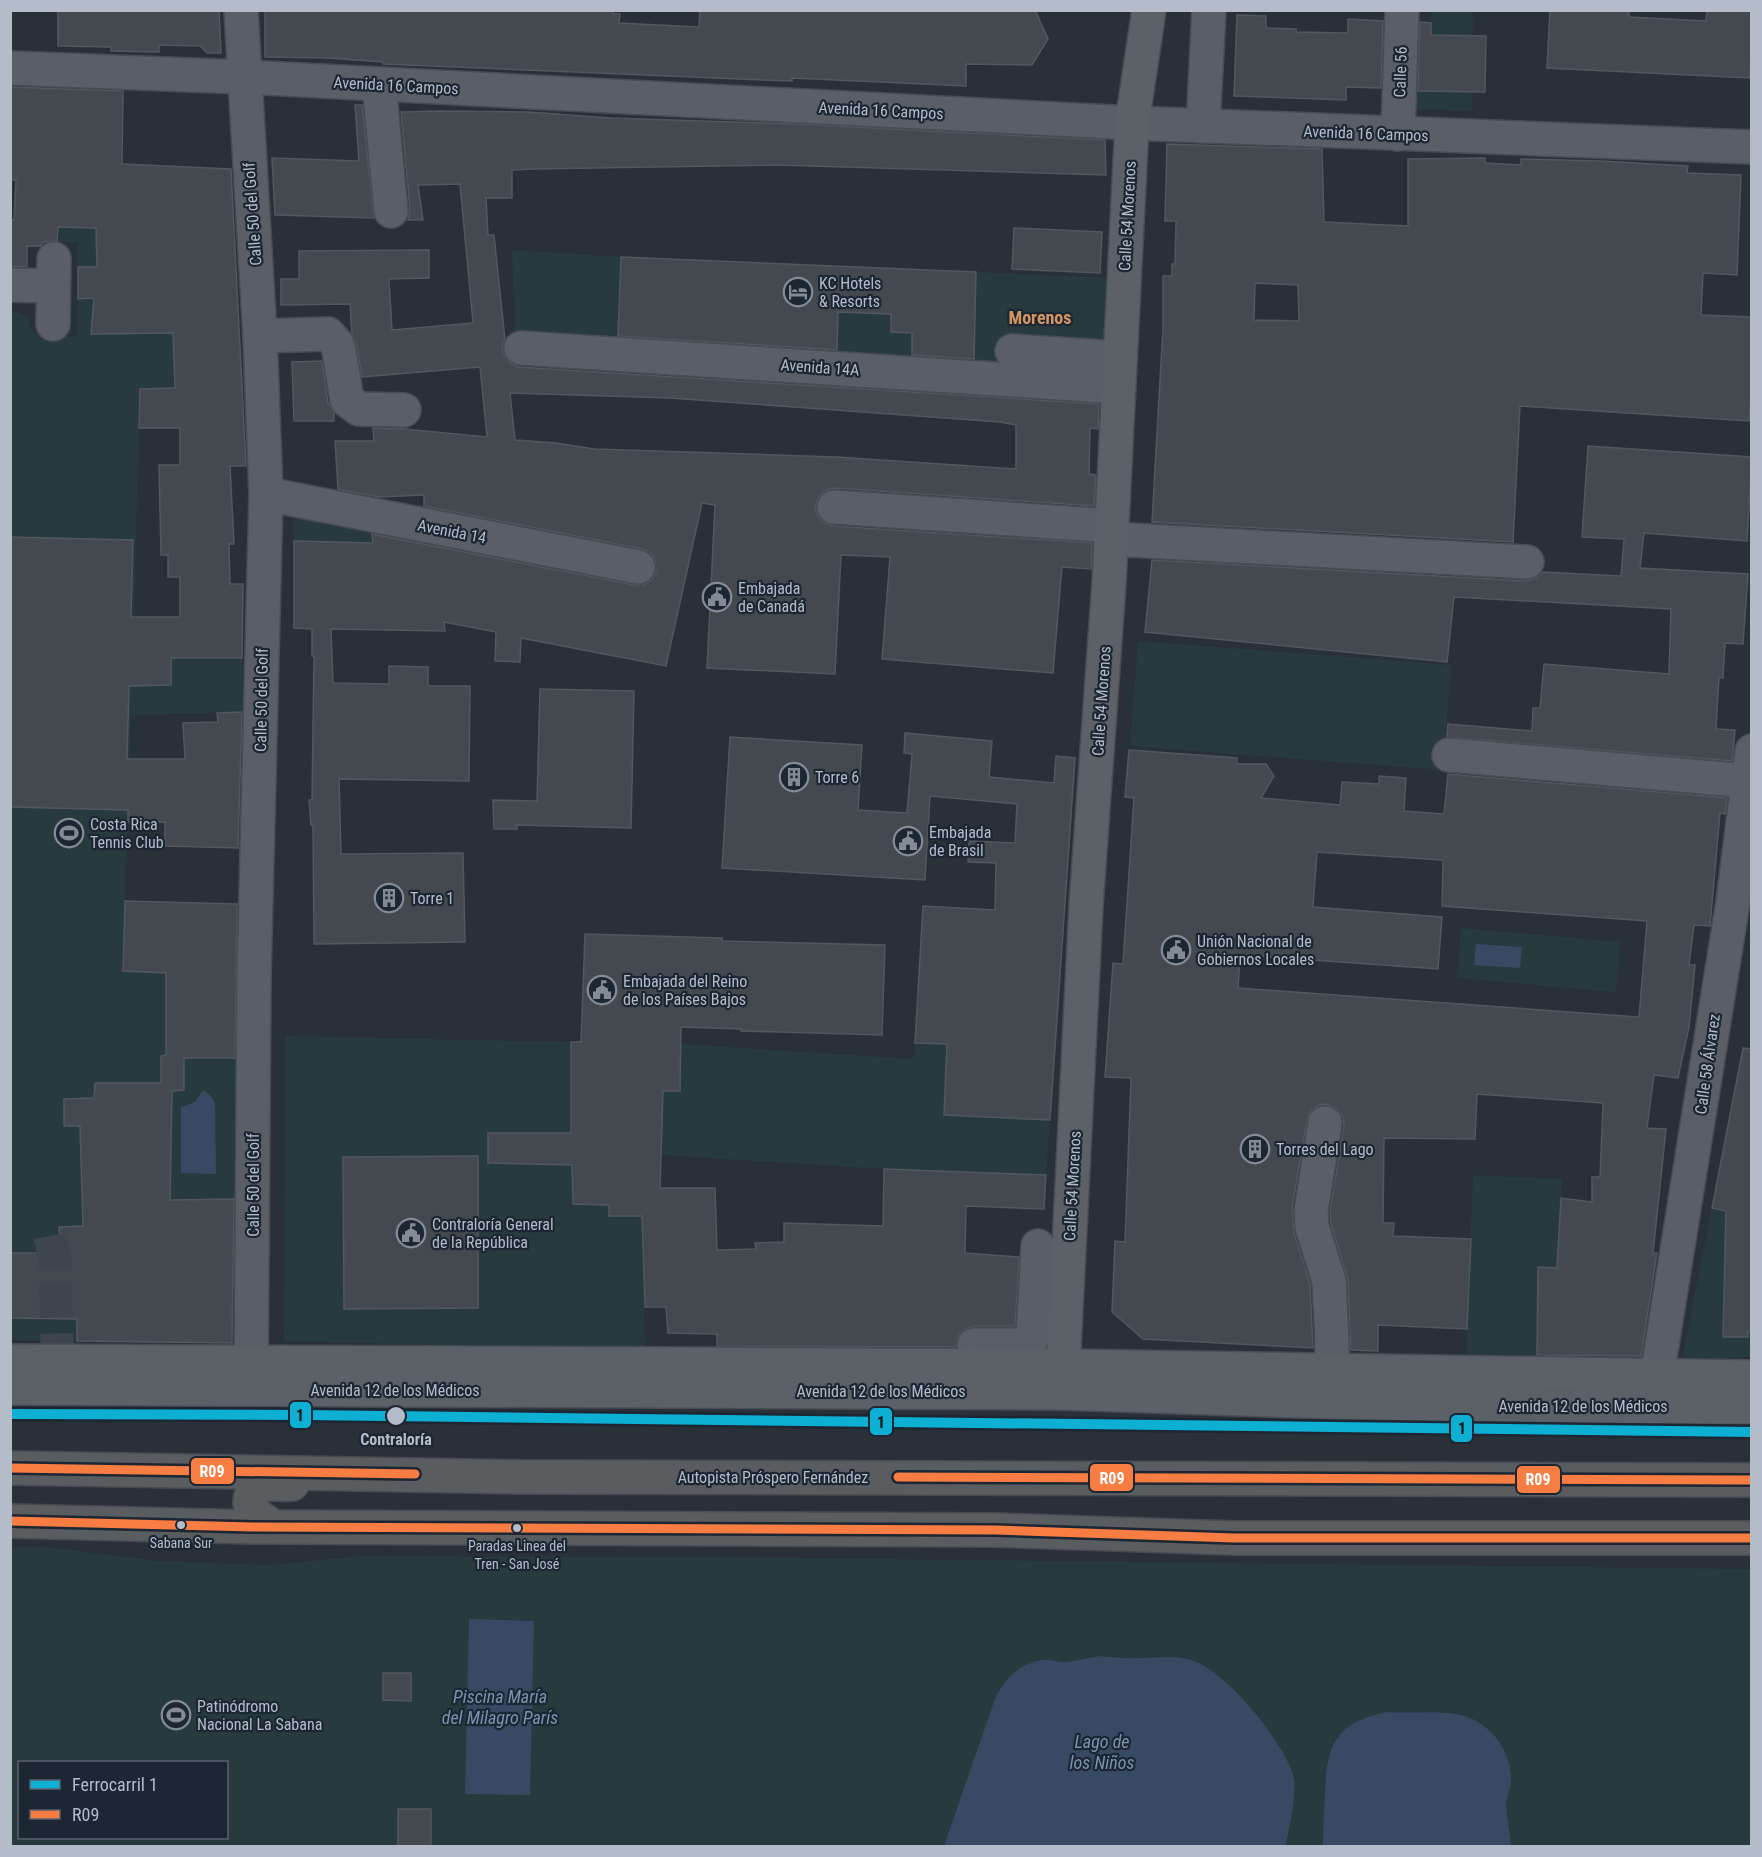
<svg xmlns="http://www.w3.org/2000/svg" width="1762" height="1857" viewBox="0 0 1762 1857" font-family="'Roboto Condensed',sans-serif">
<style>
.green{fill:#273a3e;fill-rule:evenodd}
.water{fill:#384963}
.building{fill:#444950;stroke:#52575f;stroke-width:1.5;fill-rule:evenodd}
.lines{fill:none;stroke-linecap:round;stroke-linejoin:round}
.minor-tunnel{stroke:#3f454e;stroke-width:33;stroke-dasharray:33 16;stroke-linecap:butt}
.minor-casing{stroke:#484c53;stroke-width:36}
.major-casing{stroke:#484c55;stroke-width:36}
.highway-casing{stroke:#474c53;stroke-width:36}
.minor{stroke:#5a5e66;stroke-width:33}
.major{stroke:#5c6168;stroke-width:33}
.highway{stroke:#5a5d60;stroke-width:33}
.bus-1-casing{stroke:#1d2633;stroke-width:14}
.bus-1{stroke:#f77d43;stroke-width:9}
.rail-1-casing{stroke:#1d2633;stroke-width:15}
.rail-1{stroke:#0dafd3;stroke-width:10}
.stop-dot{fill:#b4bcc9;stroke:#1d2633;stroke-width:2}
.labels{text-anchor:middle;stroke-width:4.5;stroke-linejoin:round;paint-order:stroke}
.bus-label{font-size:14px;fill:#b4bcc9;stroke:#1d2633}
.street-label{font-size:16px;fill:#b4bcc9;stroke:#1d2633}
.poi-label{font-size:16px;fill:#b4bcc9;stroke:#1d2633;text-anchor:start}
.stop-label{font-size:16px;font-weight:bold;fill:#b4bcc9;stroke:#1d2633}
.neighbourhood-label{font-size:18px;font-weight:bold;fill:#d59563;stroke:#1d2633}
.water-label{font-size:18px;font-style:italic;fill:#7c92b1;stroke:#1d2633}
.line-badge{stroke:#1d2633;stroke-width:2}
.badge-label{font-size:16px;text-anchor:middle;font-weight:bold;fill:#fff}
.pale-badge-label{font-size:16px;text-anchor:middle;font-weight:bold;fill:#111}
</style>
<rect width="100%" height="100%" fill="#2a3038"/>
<g class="green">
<path d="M1431,11h42l-1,100 -58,-2v-18h43l-26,-56z"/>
<path d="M58,227l99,2 -60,22v16h-19l-1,-24 -20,-1z"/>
<path d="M512,250l109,7 -3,88 219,9 1,-43 53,3v18l21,1v25l62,3 2,-89 132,6 -6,100 -587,-36z"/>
<path d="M94,298l-3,36 82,-1 2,35 69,1 1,18 -105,2 -8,296h39v-27h71l1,54 -112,3 -8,256 117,4 -8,368 -221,-3 -1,-1029c16,2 21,7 22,22l45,4 1,-38z"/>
<path d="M294,516l78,15 1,12 -79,-2z"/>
<path d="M1138,641l313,24 -8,105 -313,-24z"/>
<path d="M1461,928l159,14 -4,50 -159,-14z"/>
<path d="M286,1036l285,6v91h-83v30l84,2 1,39 69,1 3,145 -361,-9z"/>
<path d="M915,1043l32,1 -3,71 106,5 -4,55 -162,-6 -223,-14 2,-64h17l1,-47 232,15z"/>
<path d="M1473,1175l89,4 -5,89 -19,-1 -1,91 -71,-3z"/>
<path d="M1712,1208l39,8 -28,121h25v-5h3v25l-60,2 -8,-5z"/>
<path d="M11,1547h36l111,14 113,4 90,-9 359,1 1031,12v277h-1740zM20,1762h206v76h-206z"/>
</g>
<g class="water">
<path d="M1476,944l46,3 -2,21 -46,-3z"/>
<path d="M203,1090l7,5 5,8 1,71 -35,-1v-66l14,-5z"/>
<path d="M469,1619l65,2 -4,174 -65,-1z"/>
<path d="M1099,1656c13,1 27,3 41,2 17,0 34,-3 51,2 34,9 95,84 103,118 3,11 -5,56 -9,68h-339l-1,-3 50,-144c10,-21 27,-38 51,-39 7,0 13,2 19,2 11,-1 23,-4 34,-6z"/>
<path d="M1387,1712c22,2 46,-2 69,2 32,5 57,36 55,69 -1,7 -5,15 -5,22 1,14 4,28 5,41h-188c0,-17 1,-34 2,-51 1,-49 10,-73 62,-83z"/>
</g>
<g class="building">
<path d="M58,10h161l2,43h-14l-7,-7 -41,-1v7l-48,-1v-4l-53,-1z"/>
<path d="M265,10h348v4h7l-1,9 80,4 1,-17h335l13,29 -16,26 -66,-1v22l-174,-8v3l-29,-1 -380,-16v-2l-55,-4 -63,-1z"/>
<path d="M1550,10h79v7l77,4 1,-11h45l-2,68 -203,-10z"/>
<path d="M1237,15l29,1v12l30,1v3l52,1v-14l35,2 -2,67 -35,-1v13l-112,-4z"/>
<path d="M1420,22l11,1v12l55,1 -1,56 -67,-1z"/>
<path d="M10,87l113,4 -1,73 109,5 15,297h-16l4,78h-5l1,40h13l-1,74h-71v27l-42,1 -2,73h58l-2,-36 35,-1 -1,-9 25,-1 -4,136 -73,-2v-24h-37v-12l-118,-3v-270l123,3 -2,77h49v-40h-12v-22h-7l-2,-90h21v-37h-41l1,-39 35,-1 -2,-55 -82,1 3,-36 -16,1v-32h19l-1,-39 -38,-1 -1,14 -14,1 -2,4h-14v21l-17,-1v-46h4l2,-40h-6z"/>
<path d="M355,105h7l12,113 -99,-3 -3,-57 87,3z"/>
<path d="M439,111l89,1 82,6 185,6 310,16 1,35 -328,-10 -246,4 -20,1v28h-26l2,37h6l11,105 -3,7 3,10 6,7 8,3 580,37 -1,25 -8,-1 -1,46 7,1 -2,31 -259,-18 -9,2 -7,6 -4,10 2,9 6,7 10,4 259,17 -1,26 -29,-2 -9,106 -171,-14 8,-102 -49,-2 -6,119 -128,-6 8,-163 -13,-2 -36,163 -145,-28 -1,24 -25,-1 1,-29 -52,-10 1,9 -114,-2 2,54 56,1v-18l39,1v19h42l-1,95 -130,-2 2,75 122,-1 2,89 -151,2 -1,-119h-2l-2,-25h3l2,-144h-2v-27l-18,-1v-87l79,2 -1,-9 262,51h10l8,-5 4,-10 -1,-10 -4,-7 -9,-4 -218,-43v-11l-45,2 -41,-8 -3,-48h39l-1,-13 31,1 83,8 -7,-70 -118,10 -5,-31 -5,-12 -2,-30 -69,1v-26h18v-28l130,-1v28l-40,1 3,51 81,-7 -13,-139 -42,1 5,35h-15l2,-11 -9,-97zM510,393l160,5 330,24 16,3v44l-180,-12 -242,-8 -38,-6 -41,-3z"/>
<path d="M1167,144l155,5 2,73 84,4v-67l77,-1v5l36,2v-6l80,2 87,5 -1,7 54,2 -4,100 -34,-2 -2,42 51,2v61l-3,43 -229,-15 -7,136 -361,-20 11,-195v-51h9v-12h3l1,-43h-11zM1255,283l43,2 1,36 -45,-1z"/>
<path d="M1014,228l88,4 -2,41 -88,-4z"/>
<path d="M621,257l355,15 -2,87 -62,-4v-22l-21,-1v-18l-53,-2 -1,38 -219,-14z"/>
<path d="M322,361l6,42 6,9v9h-40l-2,-59z"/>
<path d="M1588,446l164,11 -5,84 -103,-8 -4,35 108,6 -5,70 -18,-1 -2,35 -4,-1 -3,52 19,1 -3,31 -285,-24 1,-13 84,7 1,-23h7l4,-44 125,10 2,-65 -217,-12 -7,65 -302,-30 7,-72 374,21 10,-3 7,-6 78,4 3,-37 -42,-2z"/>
<path d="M540,689l94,2 -3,137 -114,-3v4h-23l-1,-29 44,1z"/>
<path d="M905,733l87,8 -3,36 65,6 2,-27 19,2 -25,362 -106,-5 3,-71 -32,-1 8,-137 72,4 1,-47 -28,-1 1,-21 46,2 2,-39 -87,-8 -5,84 -203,-12 8,-131 132,8 -4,65 49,3 5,-59 -8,-1z"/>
<path d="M1129,750l108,8v6h29l8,12 -13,22 79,7 2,-23 37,2v-8l27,2 -2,33 40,3 4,-40 279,24 -2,16 -5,-1 -10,113 -16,-1 -5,40h6l-6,62 -11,51 -24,-3 -7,53 19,1 -13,124h4l-16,103 -104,-1 1,-88 19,1 4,-70 31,4v-25h8l3,-74 -126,-9 -2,45 -91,-1 -1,85h11l-1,13 78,3 -4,90 -89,-4v26l-27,-1 -3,-70 -17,-56 -1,-12 14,-87 -1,-8 -6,-8 -10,-5 -8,1 -8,6 -4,8 -15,89 2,25 16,51 3,64 -170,-9 -31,-27 3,-71 10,1 6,-164 -26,-1 8,-114 10,1 11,-166 -9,-1zM1317,852l126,8 -1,46 205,15 -8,96 -401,-29 2,-33 198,14 4,-52 -129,-10z"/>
<path d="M125,901l112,3 -2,154h-51v32l-12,1 -2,109 64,-1 -2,144 -155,-2v-22l-67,-1v-65h51l-2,-26 24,-1 -3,-100h-16v-27l30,-1 1,-15h66v-27l5,-1v-82l-43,-2z"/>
<path d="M585,934l137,4v3l163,4 -3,90 -141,-4v-2l-60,-2 -1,64h-17l-3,97h55l2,62 39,-1 -1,-6 29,-1v-19l99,3 1,-57 162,6 -2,34 -78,-3 -1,47 54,4 -4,69h-41l-9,3 -7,7 -2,11 -239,-1v-12l-49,-1 -2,-26h-21l-3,-91h-33v-11l-36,-1 -1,-39 -84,-2v-30h83v-91h10z"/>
<path d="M1743,1048l9,1v283h-4v5h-25l3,-126 -14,-3z"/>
<path d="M478,1156v152l-134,1 -1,-152z"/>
<path d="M383,1673h28v28l-28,-1z"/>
<rect x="398" y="1809" width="33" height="37"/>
</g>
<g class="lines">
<path class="minor-tunnel" d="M50,1236l5,24 2,90"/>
<g class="minor-casing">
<g id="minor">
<path d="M241,10l19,326 6,158 -12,482 -3,413"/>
<path d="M10,68l233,9 889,46 620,24"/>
<path d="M379,84l12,127"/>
<path d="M1203,126l6,-116"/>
<path d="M1398,134l4,-124"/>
<path d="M10,285l43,1"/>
<path d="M53,324l1,-65"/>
<path d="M260,336l68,-2 9,10 2,7 8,49 12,9 45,1"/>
<path d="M521,348l598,39"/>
<path d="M1012,351l108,7"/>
<path d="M266,494l372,73"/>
<path d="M834,507l278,19"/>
<path d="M1111,539l416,23"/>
<path d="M1449,755l299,26"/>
<path d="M1325,1123l-14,88 1,16 17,54 3,59v31"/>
<path d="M974,1345h50l6,-3 3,-6 5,-90"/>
<path d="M1657,1376l76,-474 19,-151"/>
</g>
</g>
<g class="major-casing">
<g id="major">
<path d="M10,1361l1053,5 689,11"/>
<path d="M10,1388l1052,5 270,9 228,5h192"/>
<path d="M1062,1388l24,-482 23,-323 23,-460 17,-113"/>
</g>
</g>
<g class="highway-casing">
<g id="highway">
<path d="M10,1468l510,9 1232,3"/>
<path d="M10,1521l243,6 743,3 238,8h518"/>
<path d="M274,1527c-11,-8 -30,-16 -22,-33 2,-4 5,-8 11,-9 9,-2 20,0 29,-1"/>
</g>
</g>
<use href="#minor" class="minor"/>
<use href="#major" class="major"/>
<use href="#highway" class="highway"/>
<g class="bus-1-casing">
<g id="bus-1">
<path d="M10,1468l405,6"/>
<path d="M898,1477l854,3"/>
<path d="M10,1521l243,6 743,3 238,8h518"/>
</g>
</g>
<use href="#bus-1" class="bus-1"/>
<g class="rail-1-casing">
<path id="rail-1" d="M10,1414l293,1 1449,17"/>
</g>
<use href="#rail-1" class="rail-1"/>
</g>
<defs>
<g id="hotel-ring" transform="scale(1.5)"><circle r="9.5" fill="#1d2633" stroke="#848b96" stroke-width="1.5"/><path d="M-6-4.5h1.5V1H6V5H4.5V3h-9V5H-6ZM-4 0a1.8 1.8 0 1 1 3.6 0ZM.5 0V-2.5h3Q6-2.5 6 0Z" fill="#848b96"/></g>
<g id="civic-ring" transform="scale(1.5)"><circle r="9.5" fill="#1d2633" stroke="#848b96" stroke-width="1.5"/><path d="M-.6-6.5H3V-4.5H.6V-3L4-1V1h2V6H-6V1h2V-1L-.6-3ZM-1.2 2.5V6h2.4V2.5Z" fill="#848b96"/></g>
<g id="building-ring" transform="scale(1.5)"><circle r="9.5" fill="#1d2633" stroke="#848b96" stroke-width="1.5"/><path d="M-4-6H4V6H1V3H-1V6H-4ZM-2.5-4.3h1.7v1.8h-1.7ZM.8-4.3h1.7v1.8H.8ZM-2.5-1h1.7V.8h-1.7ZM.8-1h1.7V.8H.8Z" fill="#848b96"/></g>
<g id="stadium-ring" transform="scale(1.5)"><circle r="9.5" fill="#1d2633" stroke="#848b96" stroke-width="1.5"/><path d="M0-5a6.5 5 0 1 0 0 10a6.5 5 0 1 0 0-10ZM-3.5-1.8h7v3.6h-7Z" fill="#848b96"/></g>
</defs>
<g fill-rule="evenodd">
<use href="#hotel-ring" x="798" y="292"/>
<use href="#civic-ring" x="717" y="597"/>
<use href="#building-ring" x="794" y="777"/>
<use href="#stadium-ring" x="69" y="833"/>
<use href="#civic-ring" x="908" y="841"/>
<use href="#building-ring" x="389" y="898"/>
<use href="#civic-ring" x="1176" y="950"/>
<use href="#civic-ring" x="602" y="990"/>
<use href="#building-ring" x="1255" y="1149"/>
<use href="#civic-ring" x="411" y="1233"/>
<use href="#stadium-ring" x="176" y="1715"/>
</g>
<g class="stop-dot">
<circle cx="396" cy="1416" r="10"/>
<circle cx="181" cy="1525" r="5"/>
<circle cx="517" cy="1528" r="5"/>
</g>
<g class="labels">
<g class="bus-label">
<text x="181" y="1548">Sabana Sur</text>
<text x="517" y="1551">Paradas Linea del<tspan x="517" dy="18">Tren - San José</tspan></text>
</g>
<g class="street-label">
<text transform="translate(1400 72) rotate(-88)" y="6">Calle 56</text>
<text transform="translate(396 85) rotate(3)" y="6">Avenida 16 Campos</text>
<text transform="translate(881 110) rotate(3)" y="6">Avenida 16 Campos</text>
<text transform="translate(1366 133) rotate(2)" y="6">Avenida 16 Campos</text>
<text transform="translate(252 214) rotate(-94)" y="6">Calle 50 del Golf</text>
<text transform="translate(1127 216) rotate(-87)" y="6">Calle 54 Morenos</text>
<text transform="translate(820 367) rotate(4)" y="6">Avenida 14A</text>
<text transform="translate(452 531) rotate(11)" y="6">Avenida 14</text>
<text transform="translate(261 700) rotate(-89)" y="6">Calle 50 del Golf</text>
<text transform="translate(1101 701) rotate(-86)" y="6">Calle 54 Morenos</text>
<text transform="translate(1707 1064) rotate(-82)" y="6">Calle 58 Álvarez</text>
<text transform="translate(253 1185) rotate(-90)" y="6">Calle 50 del Golf</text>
<text transform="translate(1072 1186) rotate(-87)" y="6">Calle 54 Morenos</text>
<text x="395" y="1396">Avenida 12 de los Médicos</text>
<text x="881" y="1397">Avenida 12 de los Médicos</text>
<text x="1583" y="1412">Avenida 12 de los Médicos</text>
<text x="773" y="1483">Autopista Próspero Fernández</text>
</g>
<g class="poi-label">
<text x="819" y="289">KC Hotels<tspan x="819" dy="18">&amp; Resorts</tspan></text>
<text x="738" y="594">Embajada<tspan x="738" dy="18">de Canadá</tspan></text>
<text x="815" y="783">Torre 6</text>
<text x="90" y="830">Costa Rica<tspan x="90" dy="18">Tennis Club</tspan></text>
<text x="929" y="838">Embajada<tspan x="929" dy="18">de Brasil</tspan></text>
<text x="410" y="904">Torre 1</text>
<text x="1197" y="947">Unión Nacional de<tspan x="1197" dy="18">Gobiernos Locales</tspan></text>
<text x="623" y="987">Embajada del Reino<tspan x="623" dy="18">de los Países Bajos</tspan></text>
<text x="1276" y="1155">Torres del Lago</text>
<text x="432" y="1230">Contraloría General<tspan x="432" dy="18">de la República</tspan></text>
<text x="197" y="1712">Patinódromo<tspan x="197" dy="18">Nacional La Sabana</tspan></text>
</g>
<g class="stop-label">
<text x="396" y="1445">Contraloría</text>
</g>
<g class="neighbourhood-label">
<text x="1040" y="324">Morenos</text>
</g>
<g class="water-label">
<text x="500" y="1703">Piscina María<tspan x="500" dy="21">del Milagro París</tspan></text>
<text x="1102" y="1748">Lago de<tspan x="1102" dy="21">los Niños</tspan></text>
</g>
</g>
<g class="line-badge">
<rect x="289" y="1401" width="23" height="28" rx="6" fill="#0dafd3"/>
<rect x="869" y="1407" width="24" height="29" rx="6" fill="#0dafd3"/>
<rect x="1450" y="1414" width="23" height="29" rx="6" fill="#0dafd3"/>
<rect x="190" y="1457" width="45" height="28" rx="6" fill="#f77d43"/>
<rect x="1089" y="1463" width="45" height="29" rx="6" fill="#f77d43"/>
<rect x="1516" y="1465" width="45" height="29" rx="6" fill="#f77d43"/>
</g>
<g class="badge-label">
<text x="212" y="1477">R09</text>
<text x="1112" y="1484">R09</text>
<text x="1538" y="1485">R09</text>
</g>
<g class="pale-badge-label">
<text x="300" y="1421">1</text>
<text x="881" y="1428">1</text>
<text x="1462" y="1434">1</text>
</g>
<rect width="1762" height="1857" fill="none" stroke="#b4bcc9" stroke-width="24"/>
<rect x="18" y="1761" width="210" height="78" fill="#1d2633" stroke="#59626f" stroke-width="1.5"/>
<rect x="30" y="1780" width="30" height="9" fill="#0dafd3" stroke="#59626f" stroke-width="1.5"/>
<text x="72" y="1791" font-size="18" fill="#b4bcc9">Ferrocarril 1</text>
<rect x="30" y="1810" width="30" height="9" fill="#f77d43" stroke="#59626f" stroke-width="1.5"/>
<text x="72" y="1821" font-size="18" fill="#b4bcc9">R09</text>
</svg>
